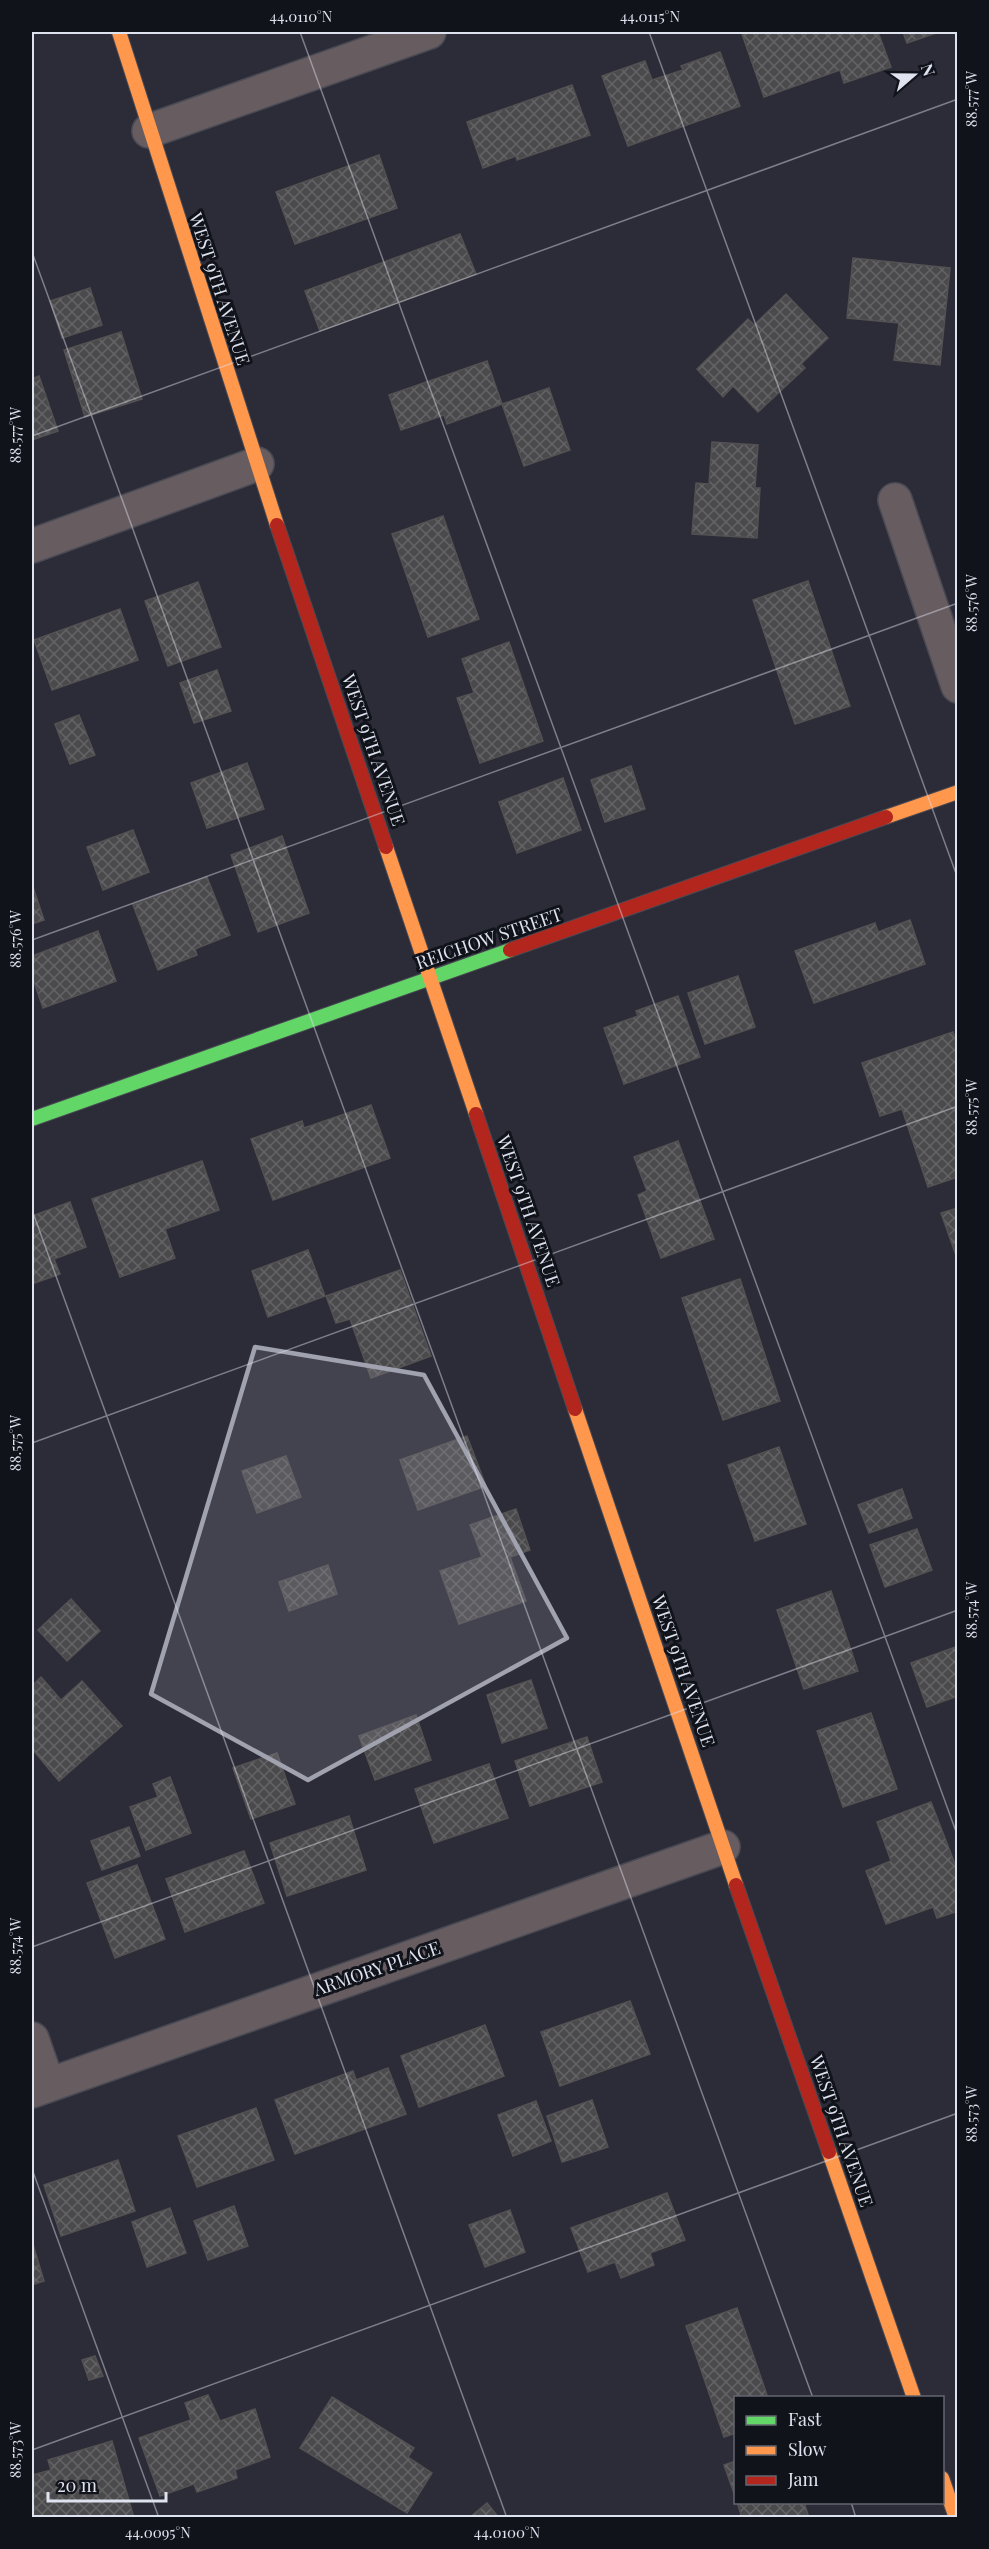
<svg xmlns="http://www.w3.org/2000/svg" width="989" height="2549" viewBox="0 0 989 2549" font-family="'Playfair Display',serif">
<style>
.building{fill:url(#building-cross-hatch);stroke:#545153;stroke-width:1.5}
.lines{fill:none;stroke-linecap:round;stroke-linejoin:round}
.street-casing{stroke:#494a54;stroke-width:36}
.fast-casing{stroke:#494a54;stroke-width:16}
.slow-casing{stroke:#494a54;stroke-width:16}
.jam-casing{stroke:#494a54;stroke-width:16}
.street{stroke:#675c60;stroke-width:33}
.fast{stroke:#63d668;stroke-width:14}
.slow{stroke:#ff974d;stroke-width:14}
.jam{stroke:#b3261e;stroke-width:14}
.marked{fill:#a0a2af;fill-opacity:0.2;stroke:#a0a2af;stroke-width:4.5;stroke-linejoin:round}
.ticks{fill:none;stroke:#dfe2ef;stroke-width:1.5;stroke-opacity:0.45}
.labels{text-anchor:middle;stroke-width:6;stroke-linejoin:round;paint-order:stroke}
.street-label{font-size:18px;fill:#dfe2ef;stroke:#11131b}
.neatline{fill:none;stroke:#dfe2ef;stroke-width:2}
.ticks-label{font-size:15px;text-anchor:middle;fill:#dfe2ef}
</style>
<defs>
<pattern id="building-cross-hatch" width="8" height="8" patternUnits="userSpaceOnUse" patternTransform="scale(1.5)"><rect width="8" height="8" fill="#4a494b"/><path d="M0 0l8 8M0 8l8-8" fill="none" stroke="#646365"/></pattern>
</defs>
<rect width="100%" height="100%" fill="#2b2c37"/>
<g class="building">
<path d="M750,32h128l13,35 -47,16 -4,-13 -76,27 -22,-63z"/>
<path d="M903,32h36l-32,11z"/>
<path d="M720,52l20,54 -112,40 -26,-70 43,-15 7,19 31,-10 -2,-4z"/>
<path d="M572,85l18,50 -73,25 -1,-4 -33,12 -16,-46z"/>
<path d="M379,155l18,53 -102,36 -19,-52z"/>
<path d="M460,234l16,40 -156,57 -15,-40z"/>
<path d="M853,258l97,10 -10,97 -46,-5 5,-37 -52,-5z"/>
<path d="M90,288l12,37 -40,13 -12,-37z"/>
<path d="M786,294l42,44 -27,26 4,4 -47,44 -25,-26 -10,11 -26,-28 51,-50 6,6z"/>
<path d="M121,332l21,67 -57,18 -21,-67z"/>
<path d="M487,361l15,43 -55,20 -3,-9 -43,15 -12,-35z"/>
<path d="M39,376l19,55 -26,9v-61z"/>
<path d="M549,388l21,62 -46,16 -22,-62z"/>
<path d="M712,442l46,3 -3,43h5l-3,50 -65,-4 4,-51 13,1z"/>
<path d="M443,516l36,103 -51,18 -36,-103z"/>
<path d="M808,581l42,125 -55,18 -42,-124z"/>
<path d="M198,582l23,65 -53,19 -23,-65z"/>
<path d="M120,609l18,51 -86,30 -18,-50z"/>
<path d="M509,642l34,99 -63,22 -23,-65 17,-5 -12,-34z"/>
<path d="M217,670l14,41 -37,12 -14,-40z"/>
<path d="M79,715l16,40 -25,9 -15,-40z"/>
<path d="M247,763l17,46 -57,19 -16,-45z"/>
<path d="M631,766l14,43 -40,13 -14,-42z"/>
<path d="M563,778l18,52 -64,23 -18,-51z"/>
<path d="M133,830l16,42 -46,18 -16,-43z"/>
<path d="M282,836l27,77 -51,19 -27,-77z"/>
<path d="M207,877l23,58 -35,14 2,6 -39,15 -25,-65z"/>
<path d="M32,884l12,36 -12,4z"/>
<path d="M910,920l15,44 -111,39 -19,-52 80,-28 3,9z"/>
<path d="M98,931l18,50 -73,27 -11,-32v-20z"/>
<path d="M738,976l17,51 -50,17 -17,-51z"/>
<path d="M678,996l22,61 -76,27 -20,-56 34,-12 -2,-5z"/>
<path d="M953,1032l5,14v44l-4,1 4,11v75l-30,10 -26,-78 -22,7 -18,-53z"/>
<path d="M371,1105l19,53 -117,42 -22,-61 51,-18 2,7z"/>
<path d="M678,1141l36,98 -53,19 -23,-63 9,-4 -13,-34z"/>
<path d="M202,1161l17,49 -54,19 10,29 -55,19 -28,-78z"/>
<path d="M70,1202l16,45 -32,12 6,15 -28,10v-68z"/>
<path d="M958,1208v53l-17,-48z"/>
<path d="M308,1250l17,46 -57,21 -16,-46z"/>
<path d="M400,1270l31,86 -60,22 -21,-59 -14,4 -10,-27z"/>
<path d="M740,1279l40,122 -57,19 -41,-122z"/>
<path d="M467,1436l19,50 -68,24 -18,-50z"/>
<path d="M779,1447l27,77 -51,17 -27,-76z"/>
<path d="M286,1456l15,41 -44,16 -15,-42z"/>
<path d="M902,1489l10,29 -43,15 -11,-28z"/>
<path d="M516,1509l14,41 -20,7 16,44 -67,23 -19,-53 42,-14 -12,-32z"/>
<path d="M917,1529l15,41 -47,17 -15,-42z"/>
<path d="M328,1565l9,29 -48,17 -10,-29z"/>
<path d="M831,1591l27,80 -54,18 -27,-79z"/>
<path d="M71,1599l29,32 -33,30 -29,-31z"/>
<path d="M958,1646v50l-31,11 -16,-44z"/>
<path d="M41,1677l20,23 21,-19 40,45 -63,55 -27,-32v-63z"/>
<path d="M531,1680l16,48 -45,15 -15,-48z"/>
<path d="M871,1713l26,76 -54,18 -26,-76z"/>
<path d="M416,1715l15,45 -56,20 -16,-44z"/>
<path d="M587,1737l15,45 -72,24 -15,-45z"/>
<path d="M277,1753l18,51 -44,15 -18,-51z"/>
<path d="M489,1764l19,54 -74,25 -19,-54z"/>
<path d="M170,1777l21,56 -45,17 -16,-43 28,-10 -5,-13z"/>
<path d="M931,1802l27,70v39l-21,7 -4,-11 -47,17 -20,-53 25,-10 -14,-39z"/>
<path d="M349,1816l17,54 -79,26 -17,-53z"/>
<path d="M129,1827l11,29 -38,14 -11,-29z"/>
<path d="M244,1851l20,52 -79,29 -19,-53z"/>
<path d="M137,1865l28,74 -50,19 -28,-75z"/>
<path d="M630,2001l20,53 -90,32 -19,-54z"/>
<path d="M485,2025l19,51 -85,31 -18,-51z"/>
<path d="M388,2068l18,46 -111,40 -20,-54 78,-29 3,9z"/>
<path d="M592,2100l16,47 -46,15 -15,-46z"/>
<path d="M536,2101l15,40 -38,15 -15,-41z"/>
<path d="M256,2108l18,52 -77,27 -19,-51z"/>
<path d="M118,2160l17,51 -74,25 -17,-51z"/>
<path d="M667,2193l18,47 -35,13 4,12 -33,13 -6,-16 -27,10 -17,-44z"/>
<path d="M234,2206l14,40 -40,14 -14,-39z"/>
<path d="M170,2208l16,45 -39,14 -15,-45z"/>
<path d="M510,2210l15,42 -40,15 -16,-42z"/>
<path d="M32,2241l12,40 -12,4z"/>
<path d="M737,2308l31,90h-32v35l-12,4 -38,-111z"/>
<path d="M95,2356l8,20 -14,4 -7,-20z"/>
<path d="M208,2395l12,26 35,-12 15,48 -35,13 2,8 -40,14 -3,-8 -34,12 -21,-58 52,-18 -6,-17z"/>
<path d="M332,2397l82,51 -6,9 24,16 -25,40 -107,-65z"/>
<path d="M112,2441l22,77h-99l-3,-14v-29l19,-5 -3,-10z"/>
<path d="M736,2461v38l-12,-34z"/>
<path d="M737,2502h67l5,16h-67z"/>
<path d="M487,2503l12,15h-30z"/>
</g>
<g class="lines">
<g class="street-casing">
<g id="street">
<path d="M149,131l280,-99"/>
<path d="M895,500l63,186"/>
<path d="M32,546l225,-82"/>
<path d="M32,2039l16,46"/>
<path d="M32,2091l691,-244"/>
</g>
</g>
<g class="fast-casing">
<path id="fast" d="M32,1119l478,-169"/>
</g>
<g class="slow-casing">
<g id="slow">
<path d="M119,32l158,493"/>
<path d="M886,817l72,-25"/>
<path d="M386,847l90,267"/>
<path d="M575,1409l161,476"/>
<path d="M829,2152l85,246"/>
<path d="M942,2478l14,40"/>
</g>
</g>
<g class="jam-casing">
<g id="jam">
<path d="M277,525l109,322"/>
<path d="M510,950l376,-133"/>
<path d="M476,1114l99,295"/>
<path d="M736,1885l93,267"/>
</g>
</g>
<use href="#street" class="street"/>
<use href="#fast" class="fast"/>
<use href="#slow" class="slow"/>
<use href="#jam" class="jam"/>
</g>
<path class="marked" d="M255,1347l169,28 143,263 -259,142 -157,-86z"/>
<path class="ticks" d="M300,32l658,1805M649,32l309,847M32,252l781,2146M32,436l926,-337M32,940l926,-337M32,1210l475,1308M32,1443l926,-337M32,1947l926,-337M32,2169l127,349M32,2450l926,-337M851,2502l5,16"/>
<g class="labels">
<g class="street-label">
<text transform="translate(219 289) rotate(72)" y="6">WEST 9TH AVENUE</text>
<text transform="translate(373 750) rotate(71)" y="6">WEST 9TH AVENUE</text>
<text transform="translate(489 939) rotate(-19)" y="6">REICHOW STREET</text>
<text transform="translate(528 1211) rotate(71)" y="6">WEST 9TH AVENUE</text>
<text transform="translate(683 1671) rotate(71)" y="6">WEST 9TH AVENUE</text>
<text transform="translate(377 1969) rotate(-19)" y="6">ARMORY PLACE</text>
<text transform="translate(841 2131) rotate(71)" y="6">WEST 9TH AVENUE</text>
</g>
</g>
<rect width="989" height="2549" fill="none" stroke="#11131b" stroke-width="66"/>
<rect x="734" y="2396" width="210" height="108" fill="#11131b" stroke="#636670" stroke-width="1.5"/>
<rect x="746" y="2416" width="30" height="9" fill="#63d668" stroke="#636670" stroke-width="1.5"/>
<text x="788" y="2426" font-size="18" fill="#dfe2ef">Fast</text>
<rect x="746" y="2446" width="30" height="9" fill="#ff974d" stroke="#636670" stroke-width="1.5"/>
<text x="788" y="2456" font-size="18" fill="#dfe2ef">Slow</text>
<rect x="746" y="2476" width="30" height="9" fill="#b3261e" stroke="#636670" stroke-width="1.5"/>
<text x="788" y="2486" font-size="18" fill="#dfe2ef">Jam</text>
<g transform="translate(914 75) rotate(70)" stroke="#11131b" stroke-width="4.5" paint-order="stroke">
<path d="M0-4.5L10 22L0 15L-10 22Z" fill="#dfe2ef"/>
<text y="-9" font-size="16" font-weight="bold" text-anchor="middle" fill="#dfe2ef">N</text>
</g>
<path d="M48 2492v9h118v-9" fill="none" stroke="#dfe2ef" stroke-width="3"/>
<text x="57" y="2492" font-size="18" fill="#dfe2ef" stroke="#11131b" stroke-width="4.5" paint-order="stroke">20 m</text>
<rect x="33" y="33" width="923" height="2483" class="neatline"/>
<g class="ticks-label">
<text x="301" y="22">44.0110°N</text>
<text x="650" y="22">44.0115°N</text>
<text transform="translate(972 99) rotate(-90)" y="5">88.577°W</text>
<text transform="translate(16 435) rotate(-90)" y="5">88.577°W</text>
<text transform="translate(972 603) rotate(-90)" y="5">88.576°W</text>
<text transform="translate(16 939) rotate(-90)" y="5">88.576°W</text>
<text transform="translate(972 1107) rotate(-90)" y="5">88.575°W</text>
<text transform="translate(16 1443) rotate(-90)" y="5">88.575°W</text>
<text transform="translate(972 1610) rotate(-90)" y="5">88.574°W</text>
<text transform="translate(16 1946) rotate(-90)" y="5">88.574°W</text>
<text transform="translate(972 2114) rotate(-90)" y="5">88.573°W</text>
<text transform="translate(16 2450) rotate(-90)" y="5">88.573°W</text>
<text x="158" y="2538">44.0095°N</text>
<text x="507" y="2538">44.0100°N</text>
</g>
</svg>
